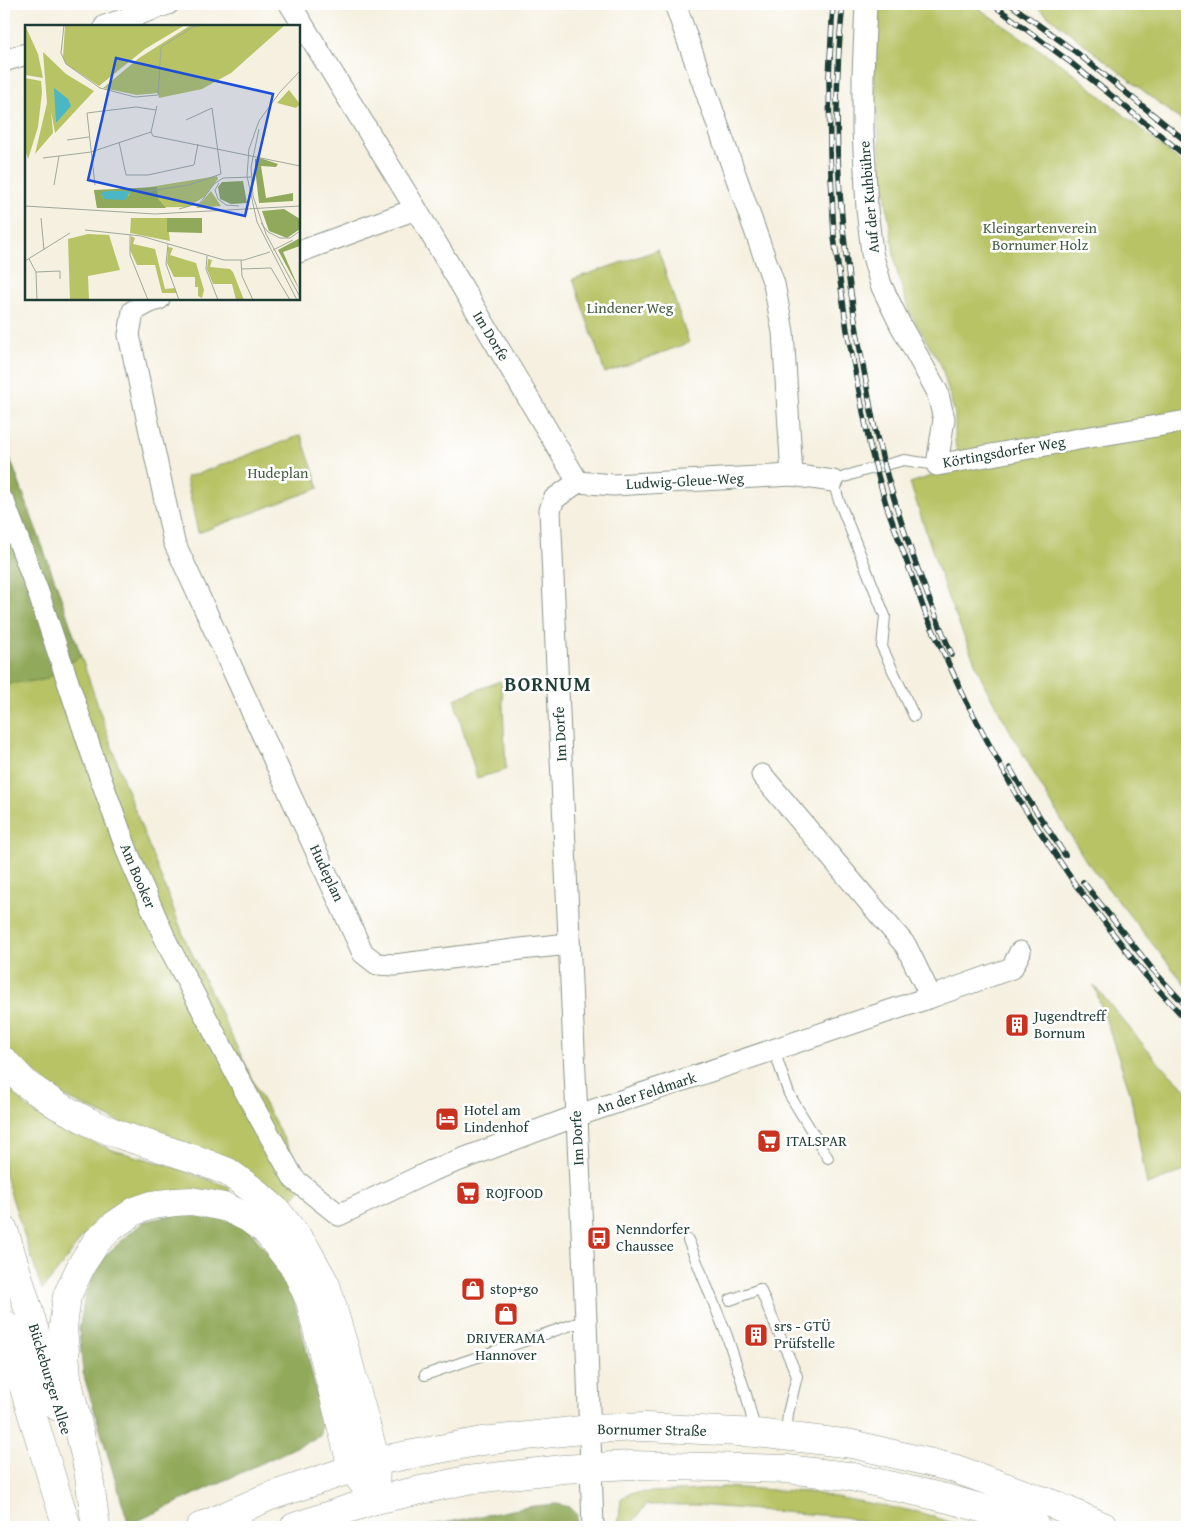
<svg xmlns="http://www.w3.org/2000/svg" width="1191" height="1531" viewBox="0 0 1191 1531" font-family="'Gentium Book Plus',serif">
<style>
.green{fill:#b7c365;stroke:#6b804c}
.forest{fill:#91a95a;stroke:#587347}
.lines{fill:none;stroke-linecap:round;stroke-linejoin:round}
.service-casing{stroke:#8a968a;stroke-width:12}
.minor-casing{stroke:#8a968a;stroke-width:23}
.secondary-casing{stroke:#8a968a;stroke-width:29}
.trunk-casing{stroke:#8a968a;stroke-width:29}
.service{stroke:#fff;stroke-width:10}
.minor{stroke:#fff;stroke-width:21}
.secondary{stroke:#fff;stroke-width:28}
.trunk{stroke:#fff;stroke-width:28}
.rail-casing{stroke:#1f3d34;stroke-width:5.5}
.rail{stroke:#fff;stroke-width:4;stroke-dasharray:11;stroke-linecap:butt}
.labels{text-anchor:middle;stroke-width:5;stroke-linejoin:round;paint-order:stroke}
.street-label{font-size:15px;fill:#1f3d34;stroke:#fff}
.park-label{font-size:15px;fill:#455e40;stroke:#fff}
.poi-label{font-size:15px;fill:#1f3d34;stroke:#fff;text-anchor:start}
.district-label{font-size:20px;font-weight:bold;letter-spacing:1px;fill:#1f3d34;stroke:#fff}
.inset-road{fill:none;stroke:#9fa89b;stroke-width:1}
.view{fill:#1d4ed8;fill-opacity:0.15;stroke:#1d4ed8;stroke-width:2.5}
.inset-edge{fill:none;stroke:#1f3d34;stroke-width:2.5}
</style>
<rect width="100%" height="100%" fill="#fff"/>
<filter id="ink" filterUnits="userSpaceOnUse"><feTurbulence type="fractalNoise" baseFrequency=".02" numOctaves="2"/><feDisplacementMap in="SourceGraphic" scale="10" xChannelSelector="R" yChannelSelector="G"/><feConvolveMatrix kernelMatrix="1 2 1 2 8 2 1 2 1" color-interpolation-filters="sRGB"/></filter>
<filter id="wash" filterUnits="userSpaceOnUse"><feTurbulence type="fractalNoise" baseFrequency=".0096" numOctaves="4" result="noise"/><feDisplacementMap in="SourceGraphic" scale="20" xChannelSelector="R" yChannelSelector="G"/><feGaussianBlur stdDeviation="1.12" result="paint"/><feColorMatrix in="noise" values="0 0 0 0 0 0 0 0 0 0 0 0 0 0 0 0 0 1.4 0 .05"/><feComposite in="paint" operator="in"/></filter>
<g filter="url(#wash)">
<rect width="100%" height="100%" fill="#f5f0e0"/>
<g class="green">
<path d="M879,4h93l96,65 119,98v820l-101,-126 -45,-75 -56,-100 -37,-88 -38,-115 49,-16 -4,-26v-27l-14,-49 -32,-53 -13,-44 -15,-102 -7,-90z"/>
<path d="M1033,4h154v121z"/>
<path d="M658,250l31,93 -84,30 -32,-94z"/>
<path d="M301,435l18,53 -121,45 -12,-56 14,-4z"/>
<path d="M4,442l54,147 66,193 61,157 74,154 48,89 -20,22 -164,-80 -62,-29 -57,-48z"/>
<path d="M500,681l2,5 4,84 -29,8 -23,-79z"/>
<path d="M1094,985l61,74 32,31v80l-40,15 -17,-93z"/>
<path d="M4,1082l23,25 29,21 60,23 49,13 64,23 1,10 -54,-6 -37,4 -28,15 -29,27 -18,26 -22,27 -38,-117z"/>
<path d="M725,1487l83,5 110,20 48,15h-83l-39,-10 -148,-12h-50l-17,22h-11l3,-27 8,-7 69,-3z"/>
</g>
<g class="forest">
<path d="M4,442l54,147 23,67 -37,24 -40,4z"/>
<path d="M181,1213l31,2 35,12 40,50 13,45 22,95 -2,19 -191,89 -46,-152 -4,-43 6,-34 16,-37 42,-37z"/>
<path d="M557,1504l12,3 8,8 -1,12h-154l112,-21z"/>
</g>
</g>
<g filter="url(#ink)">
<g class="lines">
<g class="service-casing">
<g id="service">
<path d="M914,716l-32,-69 3,-31 -46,-115 -6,-20 26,-9 45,-12 33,5"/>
<path d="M774,1050l15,44 39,64"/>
<path d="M688,1240l39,96 19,58 9,36"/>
<path d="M730,1300l30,-11 37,87 -9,37 -2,23"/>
<path d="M425,1375l161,-55"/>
<path d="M985,1527l3,-16"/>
</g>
</g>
<g class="minor-casing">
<g id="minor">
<path d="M290,4l126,205 162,273"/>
<path d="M675,4l99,280 9,48 9,143"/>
<path d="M866,4l-3,71v55l4,79 5,44 9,32 20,41 36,65 7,28 -7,46 147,-27 103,-17"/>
<path d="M105,26l63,-22"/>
<path d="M4,61l22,-7"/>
<path d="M299,252l117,-43"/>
<path d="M159,299l-9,3 -17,9 -4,24 45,207 189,411 14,11 18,1 126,-16 48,-5"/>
<path d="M578,482l-24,17 -4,11 36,810 7,207"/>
<path d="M578,482l35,3 179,-10 41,6"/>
<path d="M4,502l34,90 57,171 34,93 39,89 83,157 43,77 45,36 92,-44 145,-55 355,-119 -25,-51 -144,-171"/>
<path d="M931,997l81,-29 8,-16"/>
</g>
</g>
<g class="secondary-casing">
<g id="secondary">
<path d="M200,1527l68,-30 108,-36 106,-20 108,-12 56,-2 110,6 96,11 101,24 102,37 50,22"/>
<path d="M294,1527l81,-27 92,-20 96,-11 67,-4 157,4 61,7 101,23 39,11 48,17"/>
</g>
</g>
<g class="trunk-casing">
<g id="trunk">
<path d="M4,1061l22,23 31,21 32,17 31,13 78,25 30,12 25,18 25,22 27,35 21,38 22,75 28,101 -1,39"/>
<path d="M4,1230l54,177"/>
<path d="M4,1324l63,203"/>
<path d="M96,1527l-8,-58 -21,-92 -4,-50 4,-31 15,-32 15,-23 16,-15 22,-15 17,-6 23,-3 16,-1 18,3 19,4 20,10 18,13 29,37 15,33 42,167 23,32"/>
</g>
</g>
<use href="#service" class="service"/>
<use href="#minor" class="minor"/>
<use href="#secondary" class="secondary"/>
<use href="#trunk" class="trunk"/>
<g class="rail-casing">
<g id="rail">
<path d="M833,4l-4,73 1,76 4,84 13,93 23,117 16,57 40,111 40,86 53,99 56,84 71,92 41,45"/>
<path d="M843,4c-14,123 -2,246 21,367 5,25 8,50 15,74 18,72 44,142 73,210"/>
<path d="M992,4l78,58 117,95"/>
<path d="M1010,4l67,49 110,89"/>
<path d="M1010,768l16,28 39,59"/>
<path d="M1083,882l70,88 34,37"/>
</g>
</g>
<use href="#rail" class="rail"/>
</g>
</g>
<defs>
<g id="building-square" transform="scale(1.25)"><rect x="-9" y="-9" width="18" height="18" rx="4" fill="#c8321e" stroke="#fff"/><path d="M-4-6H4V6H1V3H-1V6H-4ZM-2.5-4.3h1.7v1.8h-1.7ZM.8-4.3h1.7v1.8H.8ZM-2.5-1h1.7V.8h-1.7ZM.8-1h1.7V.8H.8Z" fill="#fff"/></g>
<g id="hotel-square" transform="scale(1.25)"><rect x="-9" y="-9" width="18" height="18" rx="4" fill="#c8321e" stroke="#fff"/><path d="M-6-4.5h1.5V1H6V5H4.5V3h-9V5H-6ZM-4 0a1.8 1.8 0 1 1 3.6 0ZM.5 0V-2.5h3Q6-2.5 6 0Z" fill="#fff"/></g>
<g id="supermarket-square" transform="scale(1.25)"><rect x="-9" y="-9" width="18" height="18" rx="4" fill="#c8321e" stroke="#fff"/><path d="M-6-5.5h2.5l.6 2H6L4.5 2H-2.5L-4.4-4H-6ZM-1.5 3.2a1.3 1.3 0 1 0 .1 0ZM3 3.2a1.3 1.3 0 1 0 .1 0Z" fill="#fff"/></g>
<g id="bus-square" transform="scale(1.25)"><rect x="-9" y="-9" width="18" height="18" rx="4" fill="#c8321e" stroke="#fff"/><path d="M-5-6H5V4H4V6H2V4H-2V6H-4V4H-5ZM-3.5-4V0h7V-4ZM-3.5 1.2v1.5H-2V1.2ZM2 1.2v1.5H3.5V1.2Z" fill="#fff"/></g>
<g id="shop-square" transform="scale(1.25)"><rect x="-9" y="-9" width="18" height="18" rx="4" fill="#c8321e" stroke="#fff"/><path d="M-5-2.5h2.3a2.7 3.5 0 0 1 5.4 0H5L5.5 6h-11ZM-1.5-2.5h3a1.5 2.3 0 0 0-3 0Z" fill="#fff"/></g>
</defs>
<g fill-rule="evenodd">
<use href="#building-square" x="1017" y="1025"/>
<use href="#hotel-square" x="447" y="1119"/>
<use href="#supermarket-square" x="769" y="1141"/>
<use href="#supermarket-square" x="468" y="1193"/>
<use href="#bus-square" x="599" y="1238"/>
<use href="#shop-square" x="473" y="1289"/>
<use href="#shop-square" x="506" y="1314"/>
<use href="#building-square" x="756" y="1335"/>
</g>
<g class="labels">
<g class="street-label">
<text transform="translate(869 197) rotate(-95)" y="5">Auf der Kuhbühre</text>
<text transform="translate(491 336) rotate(59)" y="5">Im Dorfe</text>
<text transform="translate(1004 452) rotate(-10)" y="5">Körtingsdorfer Weg</text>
<text transform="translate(685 481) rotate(-3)" y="5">Ludwig-Gleue-Weg</text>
<text transform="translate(560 734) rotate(-93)" y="5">Im Dorfe</text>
<text transform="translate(327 873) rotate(65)" y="5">Hudeplan</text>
<text transform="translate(138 876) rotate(67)" y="5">Am Booker</text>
<text transform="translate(646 1093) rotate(-18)" y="5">An der Feldmark</text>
<text transform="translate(577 1138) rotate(-93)" y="5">Im Dorfe</text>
<text transform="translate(50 1379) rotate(73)" y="5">Bückeburger Allee</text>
<text transform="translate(652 1430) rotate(1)" y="5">Bornumer Straße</text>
</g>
<g class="park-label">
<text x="1040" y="233">Kleingartenverein<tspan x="1040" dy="17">Bornumer Holz</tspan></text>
<text x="630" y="313">Lindener Weg</text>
<text x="278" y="478">Hudeplan</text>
</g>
<g class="poi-label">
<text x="1034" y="1021">Jugendtreff<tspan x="1034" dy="17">Bornum</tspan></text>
<text x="464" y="1115">Hotel am<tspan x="464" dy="17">Lindenhof</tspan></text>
<text x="786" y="1146">ITALSPAR</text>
<text x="486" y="1198">ROJFOOD</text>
<text x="616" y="1234">Nenndorfer<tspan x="616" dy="17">Chaussee</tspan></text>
<text x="490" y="1294">stop+go</text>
<text x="774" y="1331">srs - GTÜ<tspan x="774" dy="17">Prüfstelle</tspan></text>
<text x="506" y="1343" text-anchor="middle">DRIVERAMA<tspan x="506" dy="17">Hannover</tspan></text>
</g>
<g class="district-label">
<text x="548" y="691">BORNUM</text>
</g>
</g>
<g transform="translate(25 25)">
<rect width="275" height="275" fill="#f5f0e0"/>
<path d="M0,0l13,29 5,24 -18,-3zM40,0h120l-40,24 -46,37 -33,-22 -3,-6zM166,0h94l-54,48 -29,16 -43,9 -1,-5 -21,2 -34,-7 36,-30zM18,27l23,22 28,17 -39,42 -4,-22 2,22 -18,21 12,-51zM0,53l16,3 1,11 -4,35 -10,32 -3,-10zM264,65l11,14 -4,4 -19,-5zM192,151l1,3 -14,18 -16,10 -91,1 -3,-18h38zM186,166l10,15 -25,2 2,-2zM106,193h36l3,23 -40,-8zM63,209l21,1 11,35 -32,6 1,24h-19l-2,-61zM106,211l4,2 -2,6 22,5 10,40 10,-1 2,5h-15l-7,-28h-18l-7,-15zM143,222l5,1 -3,7 26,8 8,27 -2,8 -4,-2v-9h-3v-10h-21l-7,-14zM183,234l4,1 -2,7 20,2 3,3 11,28h-8l-4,-16h-19l-6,-15z" fill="#b7c365"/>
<path d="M235,133l18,6 -2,3 -15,-1 5,32 27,-5v8l-34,2 -4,-35v-9zM218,156l4,22 -16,1 -11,-5 -2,-12 4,-5zM132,162l1,12 8,9h-69l-3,-18zM105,167l-1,4 -15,3h-10l-3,-4zM259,184l16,10v10l-13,9 -18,-7 -7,-20zM142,193h35v15l-35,-1zM275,213v8l-17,6 17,39 -22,-41z" fill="#91a95a" fill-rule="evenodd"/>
<path d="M29,63l14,11 3,7 -15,17zM82,166h21l2,1 -5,8 -21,-1 -3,-6z" fill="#49b7c4"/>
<path class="inset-road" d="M39,0l-3,28 5,11 34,24 35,9 23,-2 3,-48 32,-20 10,-2M234,104l-8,38 2,29 13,38 34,63M126,107l2,4 147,30M126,107l6,-26M42,115l22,-3M94,117l7,33h22l46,-10 4,-21M18,133l48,-6 60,-20M194,158l-4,7 3,9 8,6 13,1M29,160l5,-29M70,160l-8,-72 49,-6 20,3M110,168l54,-8 32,-11 -9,-66 -26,12M0,181l130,8 145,-8M154,184l21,-6 14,-19 9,-6 28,-1M16,193l3,32M236,198l7,9 12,6h10l10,-7M60,205l56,6 83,24h20l26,-8M105,209v21l18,45M143,219l-2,20 13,36M248,225l20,-10M182,231l-1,13 12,31M4,234l7,13 1,28M216,235l1,16 11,24M0,236l45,-28M216,244l30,-1 19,32M11,247l24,-1v8M272,275l-40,-78 -10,-46 2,-27 10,-28 21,-29 20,-21"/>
<path class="view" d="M91,33l157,36 -28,122 -157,-36z"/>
<rect width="275" height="275" class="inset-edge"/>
</g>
<rect width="1191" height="1531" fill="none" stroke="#fff" stroke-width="20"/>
</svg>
